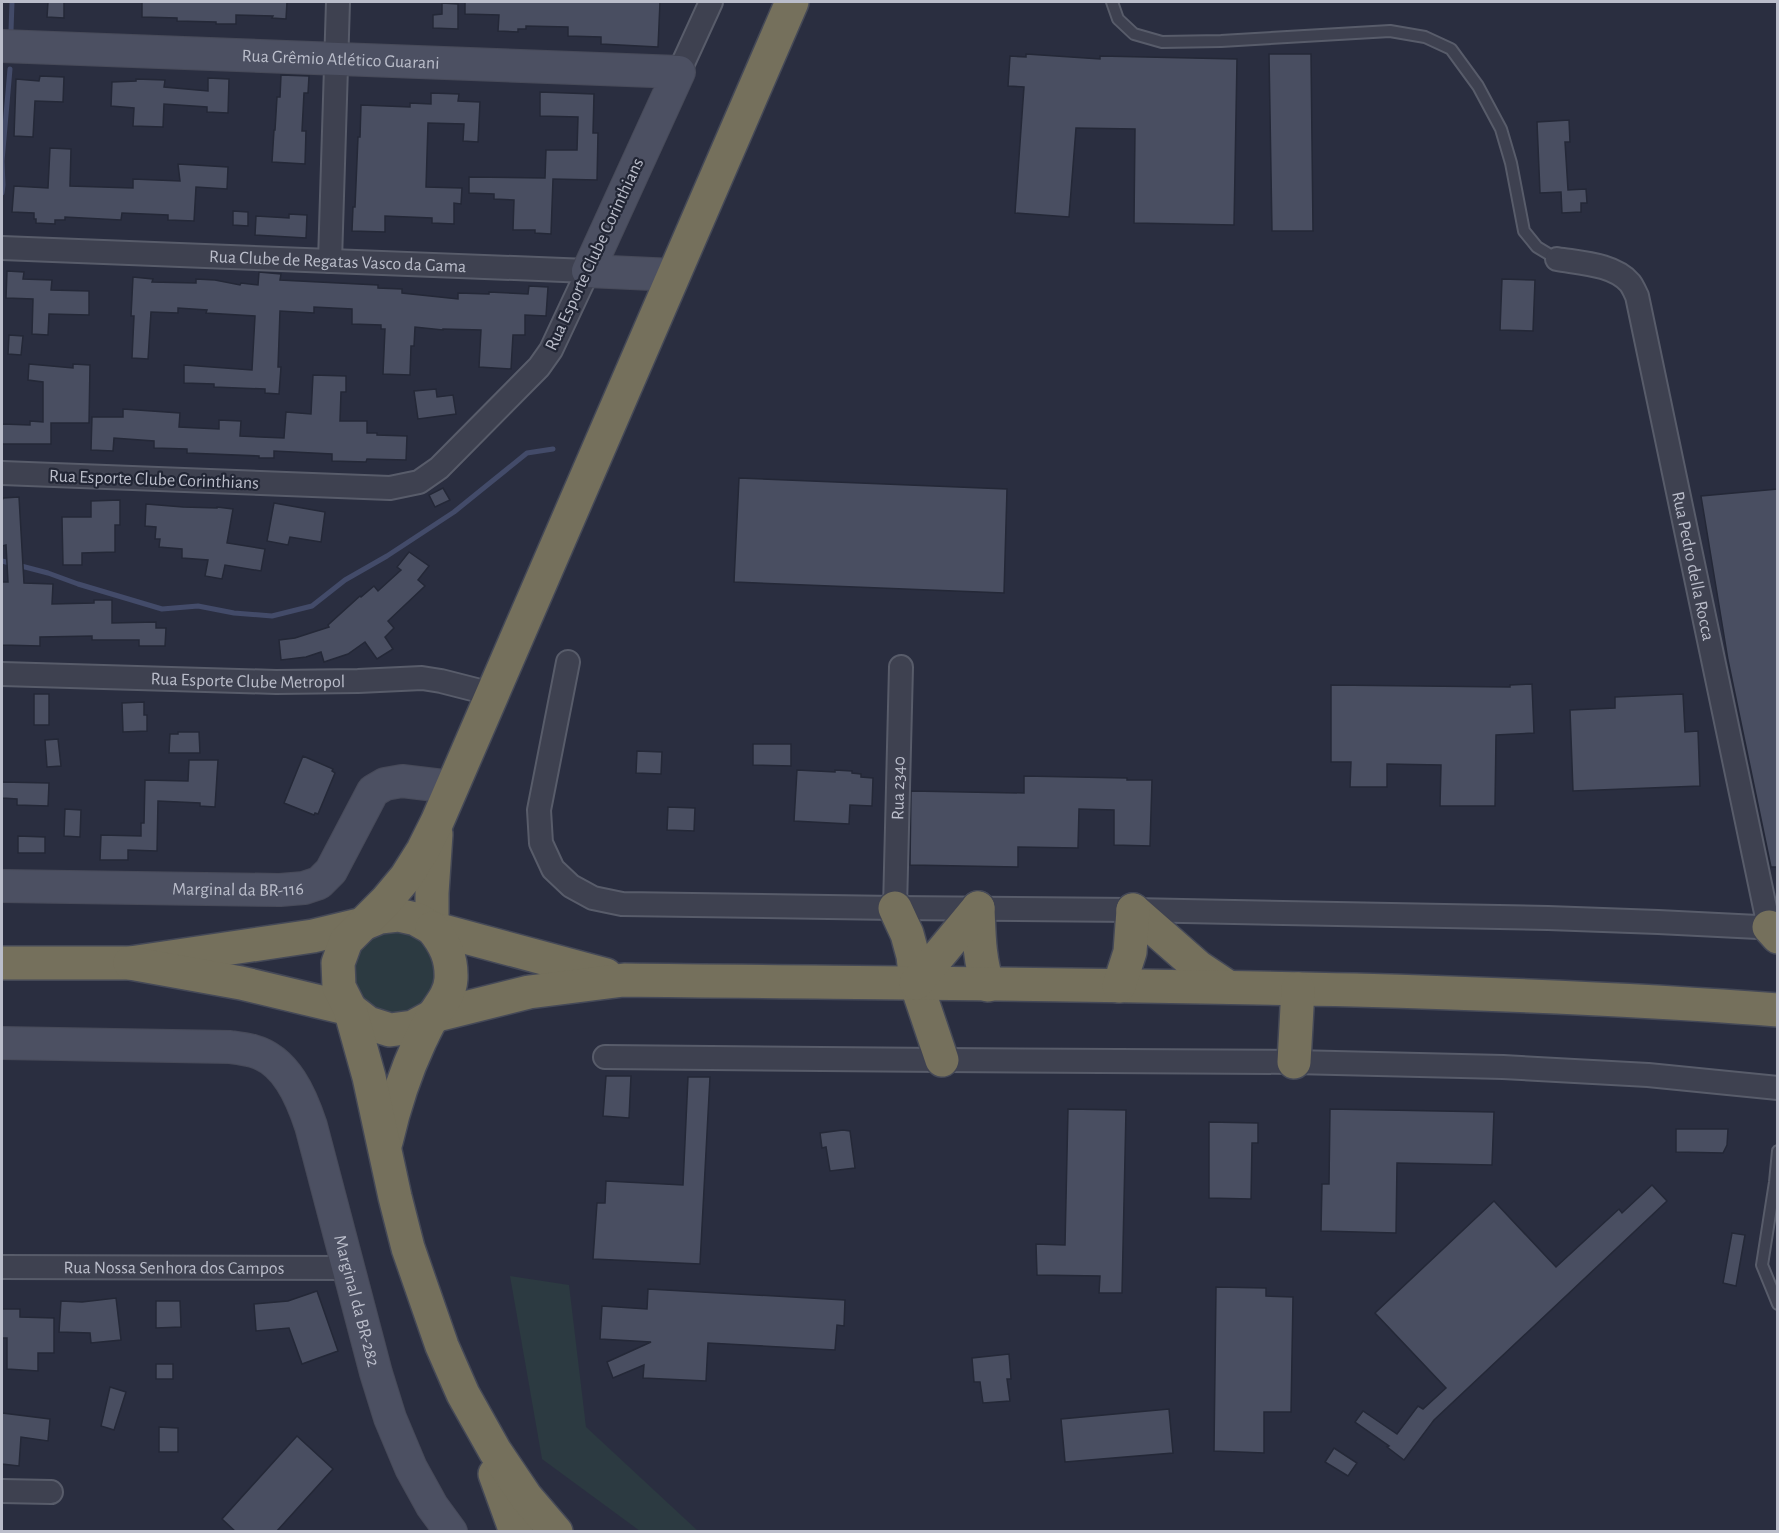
<svg xmlns="http://www.w3.org/2000/svg" width="1779" height="1533" viewBox="0 0 1779 1533" font-family="'Alegreya Sans',sans-serif">
<style>
.green{fill:#2c3a41}
.lines{fill:none;stroke-linecap:round;stroke-linejoin:round}
.stream{stroke:#434b69;stroke-width:5}
.building{fill:#494e61;stroke:#242837;stroke-width:1.5}
.lane-casing{stroke:#585c6a;stroke-width:14}
.street-casing{stroke:#585c6a;stroke-width:26}
.secondary-casing{stroke:#474a59;stroke-width:34}
.highway-casing{stroke:#454957;stroke-width:36}
.lane{stroke:#3e4150;stroke-width:10}
.street{stroke:#3e4150;stroke-width:22}
.secondary{stroke:#4c5062;stroke-width:32}
.highway{stroke:#75705c;stroke-width:33}
.labels{text-anchor:middle;stroke-width:4.5;stroke-linejoin:round;paint-order:stroke}
.street-label{font-size:18px;fill:#babdca;stroke:#222635}
</style>
<rect width="100%" height="100%" fill="#2a2e40"/>
<g class="green">
<path d="M409,931l25,19 3,42 -33,25 -40,-12 -12,-29 3,-21 23,-23z"/>
<path d="M510,1276l59,9 17,142 112,104h-58l-98,-72z"/>
</g>
<g class="lines">
<g class="stream">
<path d="M11,31l1,-29"/>
<path d="M2,193l1,-8 -1,-24 8,-92"/>
<path d="M2,561l46,12 30,11 84,25 36,-3 36,7 38,3 40,-10 33,-26 42,-24 67,-44 73,-59 26,-4"/>
</g>
</g>
<g class="building">
<path d="M48,2h16v16l-17,-1z"/>
<path d="M142,2h145l-1,17 -14,-1 1,-2 -37,-1v9h-20v-2l-39,-1v-3l-35,-1z"/>
<path d="M465,2h195l-2,45 -57,-3v-7l-33,-1v-9l-42,-1v3h-8v3l-20,-1 1,-16 -34,-1z"/>
<path d="M442,3l16,1v25l-25,-1v-13l9,-1z"/>
<path d="M1026,54l74,5v-3l137,3 -3,166 -100,-2 1,-94 -59,-1 -7,89 -54,-4 9,-126 -16,-1 2,-30 16,1z"/>
<path d="M1269,54h42l2,177h-41z"/>
<path d="M281,75l28,1 -1,17h-4l-2,38h4l-1,33 -33,-2 2,-32h1l2,-33h3z"/>
<path d="M40,76l24,1 -1,25 -28,-1 -2,36 -19,-1 2,-57 23,2z"/>
<path d="M208,78l21,1 -1,34 -21,-1v-5l-43,-3 -1,23 -30,-1 1,-18 -23,-2 1,-24 24,-1v-2l29,1 -1,7 44,4z"/>
<path d="M540,92l54,2 -1,39h5l-1,47 -44,-1 -2,55 -16,-1v-3h-22l1,-30 -20,-1v-5l-25,-1v-16l76,1 1,-28h31l1,-33 -38,-1z"/>
<path d="M431,93l28,1 -1,7 22,1 -2,40 -15,-1 1,-17 -36,-1 -2,64 36,1 -1,16 -7,-1v21l-22,-1v-5l-47,-2v16l-33,-1 1,-24h2l3,-70h2l1,-32 49,2v-4l21,1z"/>
<path d="M1569,120l1,22h-5l3,48 18,-1 1,14h-6v9l-19,1 -1,-21 -21,1 -3,-71z"/>
<path d="M50,148l21,1 -1,37 63,2v-9l47,2 -2,-17 50,3 -1,22 -31,-2 -2,34 -26,-1v-5l-46,-2 -1,7 -56,-3v3h-10v4l-19,-1v-4h-2v-6l-22,-1 2,-26 34,2z"/>
<path d="M233,211l15,1v14l-15,-1z"/>
<path d="M289,214l18,1 -1,23 -51,-3 1,-19 33,2z"/>
<path d="M7,271l17,1 -1,7 29,1 -1,10 38,1v24l-40,-1 -1,21 -16,-1 1,-35 -27,-1z"/>
<path d="M259,272l22,2 -1,6 98,5v3l24,1v4l56,6v-6l31,1v-2l39,2 1,-8 19,1 -2,29 -21,-1v20h-12l-2,34 -32,-2 2,-37 -38,-1v1l-28,-3 -1,19h-3l-1,29 -27,-1 2,-45h-4v-4l-29,-1v-15l-38,-2v6l-34,-2 -2,56h3l-2,27 -14,-1v-4l-51,-2v-3l-30,-1v-18l68,5 3,-54 -49,-3 1,-3 -29,-2v5l-27,-1 -3,47 -16,-1 2,-42h-3l2,-39 20,2 -1,3 44,1v-4l19,1 25,5 1,-2 17,2z"/>
<path d="M1502,279l33,1 -2,51 -33,-1z"/>
<path d="M9,335l14,1 -2,19 -13,-1z"/>
<path d="M29,364l44,4v-4l17,1 -1,58h-38v21h-49v-20l28,1v-4l13,1v-40l-15,-2z"/>
<path d="M313,375l33,1v16h-5l-1,29h27v12h10v2l30,1 -1,24 -39,-1 -1,3 -34,-1v-7l-58,-3v7h-15v-2l-72,-3v-4l-33,-1v-7l-40,-3 -1,13 -22,-1 1,-33h31v-8l57,4 -1,14 40,2v-9l22,1 -1,15 44,2 2,-26 25,2z"/>
<path d="M436,389l1,8 16,-2 3,19 -38,5 -4,-28z"/>
<path d="M739,478l268,11 -3,104 -270,-11z"/>
<path d="M443,488l7,12 -15,7 -6,-12z"/>
<path d="M1778,489v378h-7l-43,-207 -27,-164z"/>
<path d="M19,497l5,86 29,1 -1,20 42,-1v-3h18v23l44,-1v6h10l-1,18h-26v-6h-47v-4l-52,1v9l-38,-1v-63h6l-2,-37 -4,1v-45l1,-3z"/>
<path d="M120,500v25h-5v27l-33,1v12h-19l-1,-48h29v-16z"/>
<path d="M274,503l51,9 -4,30 -31,-5 -2,8 -21,-4z"/>
<path d="M146,504l37,3 34,1v-1l16,2 -6,34 38,6 -4,22 -36,-6 -3,14 -17,-3 3,-16 -26,-2v-9l-23,-2 1,-8h-5l1,-12 -11,-1z"/>
<path d="M409,552l20,14 -11,14 7,6 -37,35 6,7 -9,9 8,12 -16,10 -12,-17 -17,12 -24,8 -3,-10 -15,5 -25,3 -2,-20 16,-2 34,-11 -1,-2 32,-29 1,1 13,-11 4,5 23,-21 -4,-3z"/>
<path d="M1532,684l2,49 -38,2 -1,71h-55l1,-41 -54,-1v23h-37l1,-25h-20v-77l179,2v-2z"/>
<rect x="34" y="694" width="15" height="31"/>
<path d="M1683,694l2,38 13,-1 2,55 -127,5 -3,-81 45,-2v-11z"/>
<path d="M144,702v13h3v16l-24,1 -1,-29z"/>
<path d="M178,732h21l1,21h-31l1,-19h8z"/>
<path d="M58,739l3,27 -14,1 -2,-27z"/>
<path d="M753,744h38v22l-38,-1z"/>
<path d="M637,751l25,1 -1,22 -25,-1z"/>
<path d="M303,756l30,13 -1,2 3,2 -17,41 -3,-1 -1,2 -30,-12z"/>
<path d="M189,760h29l-3,47 -15,-1v-3l-42,-2 -1,50 -29,-1v10h-28l1,-25 40,1v-13h3l1,-43 43,1z"/>
<path d="M797,770l38,2v-2l17,1v2l9,1v3l12,1 -1,28 -22,-1 -1,19 -55,-3z"/>
<path d="M1024,776l103,2v2h25l-2,66 -36,-1v-35l-35,-1 -1,39 -60,-1v20l-108,-2 1,-74 113,2z"/>
<path d="M2,782l47,1 -1,23 -31,-1v-6l-15,-1z"/>
<path d="M668,807l27,1 -1,23 -27,-1z"/>
<path d="M65,809l16,1 -1,27 -16,-1z"/>
<path d="M18,836l27,1v16h-27z"/>
<path d="M606,1076h25l-2,42 -26,-2z"/>
<path d="M688,1077h22l-10,187 -107,-5 4,-56h8l1,-22 77,4z"/>
<path d="M1068,1109l58,1 -4,183h-23l1,-17 -63,-1 -1,-31 29,1z"/>
<path d="M1330,1109l164,3 -2,53 -95,-2 -1,70 -75,-2 1,-47h7z"/>
<path d="M1209,1122l49,1v20h-6l-1,56 -42,-1z"/>
<path d="M1676,1129h52l-1,16 -4,8 -47,-1z"/>
<path d="M843,1130l7,1 5,37 -25,3 -4,-24 -4,1 -2,-15z"/>
<path d="M1652,1185l15,16 -233,219 -30,40 -17,-13 2,-1 -34,-24 8,-11 34,23 21,-28 5,3 23,-21 -71,-75 119,-112 62,66 63,-58 3,4z"/>
<path d="M1732,1233l13,2 -9,51 -13,-3z"/>
<path d="M1216,1287l50,1v8l27,1 -2,115h-27v41l-50,-2z"/>
<path d="M648,1289l197,11 -1,26 -7,-1 -2,25 -127,-7 -2,38 -63,-3 1,-13 -31,13 -6,-16 44,-20 -51,-3 2,-33 45,3z"/>
<path d="M317,1291l21,60 -36,13 -13,-36 -33,3 -2,-27 34,-3z"/>
<path d="M116,1298l5,42 -30,3 -1,-10 -31,-1 2,-31 21,1z"/>
<path d="M156,1301h24l1,26 -25,1z"/>
<path d="M2,1309h18v8l34,1v35h-16v18l-31,-2v-31h-5z"/>
<path d="M1009,1354l2,25h-4l3,22 -27,2 -3,-21h-6l-2,-24z"/>
<rect x="156" y="1364" width="17" height="15"/>
<path d="M110,1387l16,5 -12,38 -13,-4z"/>
<path d="M1169,1409l4,44 -108,9 -4,-43z"/>
<path d="M2,1413l48,6 -2,22 -27,-4 -2,29 -17,-2z"/>
<path d="M159,1427l19,1v24h-19z"/>
<path d="M297,1436l36,33 -57,63h-40l-14,-13z"/>
<path d="M1334,1448l23,15 -9,13 -23,-14z"/>
</g>
<g class="lines">
<g class="lane-casing">
<g id="lane">
<path d="M1112,2l6,17 16,15 28,8 59,-1 169,-10 35,6 26,12 27,37 23,43 10,34 13,68 13,16 20,12"/>
<path d="M1778,1151l-3,31 -13,83 16,39"/>
</g>
</g>
<g class="street-casing">
<g id="street">
<path d="M679,72l32,-70"/>
<path id="s1" d="M2,248l586,23 -37,79 -12,17 -100,101 -20,14 -29,6 -388,-15"/>
<path id="s2" d="M1557,259c23,4 57,5 73,24 3,4 5,9 7,13l132,631"/>
<path d="M330,261l8,-259"/>
<path d="M568,662l-29,148 2,33 12,26 18,17 22,12 29,6 273,4 238,2 415,8 110,4 120,6"/>
<path id="s3" d="M2,674l274,8 82,-1 64,-3 19,3 51,13"/>
<path id="s4" d="M895,908l6,-241"/>
<path d="M605,1057l337,3 352,2 209,5 145,8 130,13"/>
<path id="s5" d="M2,1267l345,1"/>
<path d="M2,1491l49,1"/>
</g>
</g>
<g class="secondary-casing">
<g id="secondary">
<path id="s6" d="M2,46l677,26 -91,199 86,4"/>
<path id="s7" d="M2,886l278,4 24,-2 15,-5 12,-12 42,-80 12,-7 17,-3 50,6"/>
<path id="s8" d="M2,1043l228,4c7,1 15,2 23,4 33,9 48,45 58,75l65,247 14,45 21,50 21,38 19,26"/>
</g>
</g>
<g class="highway-casing">
<g id="highway">
<path d="M895,908l12,26 6,22 3,27 26,77"/>
<path d="M978,908c1,26 1,52 10,77"/>
<path d="M1133,910l65,57 30,20"/>
<path d="M1769,927l9,10"/>
<path d="M432,928v-35l4,-59"/>
<path d="M2,963h128l183,-27 50,-12 17,-7 18,-2 18,4 16,9 174,47"/>
<path d="M130,963l111,20 109,26 18,14 22,7 23,-3 20,-11 96,-24 95,-12c244,3 487,4 731,10 141,4 282,9 423,20"/>
<path d="M916,983l62,-75"/>
<path d="M1119,986l11,-34 3,-42"/>
<path d="M1294,1062l4,-73"/>
<path d="M386,1142c8,-35 19,-69 34,-101 4,-8 8,-17 13,-25 8,-12 17,-22 18,-37 1,-21 -6,-35 -19,-51"/>
<path d="M495,1474l21,58"/>
<path d="M556,1532l-30,-35 -31,-46 -32,-57 -21,-48 -34,-98 -13,-51 -26,-120 -19,-68 -11,-22 -1,-24 8,-22 40,-40 20,-24 17,-27 14,-28 355,-820"/>
</g>
</g>
<use href="#lane" class="lane"/>
<use href="#street" class="street"/>
<use href="#secondary" class="secondary"/>
<use href="#highway" class="highway"/>
</g>
<g class="labels">
<g class="street-label">
<text dy="6" stroke="none"><textPath href="#s6" startOffset="339">Rua Grêmio Atlético Guarani</textPath></text>
<text transform="translate(594 254) rotate(-65)" y="6">Rua Esporte Clube Corinthians</text>
<text dy="6" stroke="none"><textPath href="#s1" startOffset="336">Rua Clube de Regatas Vasco da Gama</textPath></text>
<text transform="translate(154 479) rotate(2)" y="6">Rua Esporte Clube Corinthians</text>
<text dy="6" stroke="none"><textPath href="#s2" startOffset="369">Rua Pedro della Rocca</textPath></text>
<text dy="6" stroke="none"><textPath href="#s3" startOffset="246">Rua Esporte Clube Metropol</textPath></text>
<text dy="6" stroke="none"><textPath href="#s4" startOffset="120">Rua 2340</textPath></text>
<text dy="6" stroke="none"><textPath href="#s7" startOffset="236">Marginal da BR-116</textPath></text>
<text dy="6" stroke="none"><textPath href="#s5" startOffset="172">Rua Nossa Senhora dos Campos</textPath></text>
<text dy="6" stroke="none"><textPath href="#s8" startOffset="531">Marginal da BR-282</textPath></text>
</g>
</g>
<rect width="1779" height="1533" fill="none" stroke="#babdca" stroke-width="6"/>
</svg>
